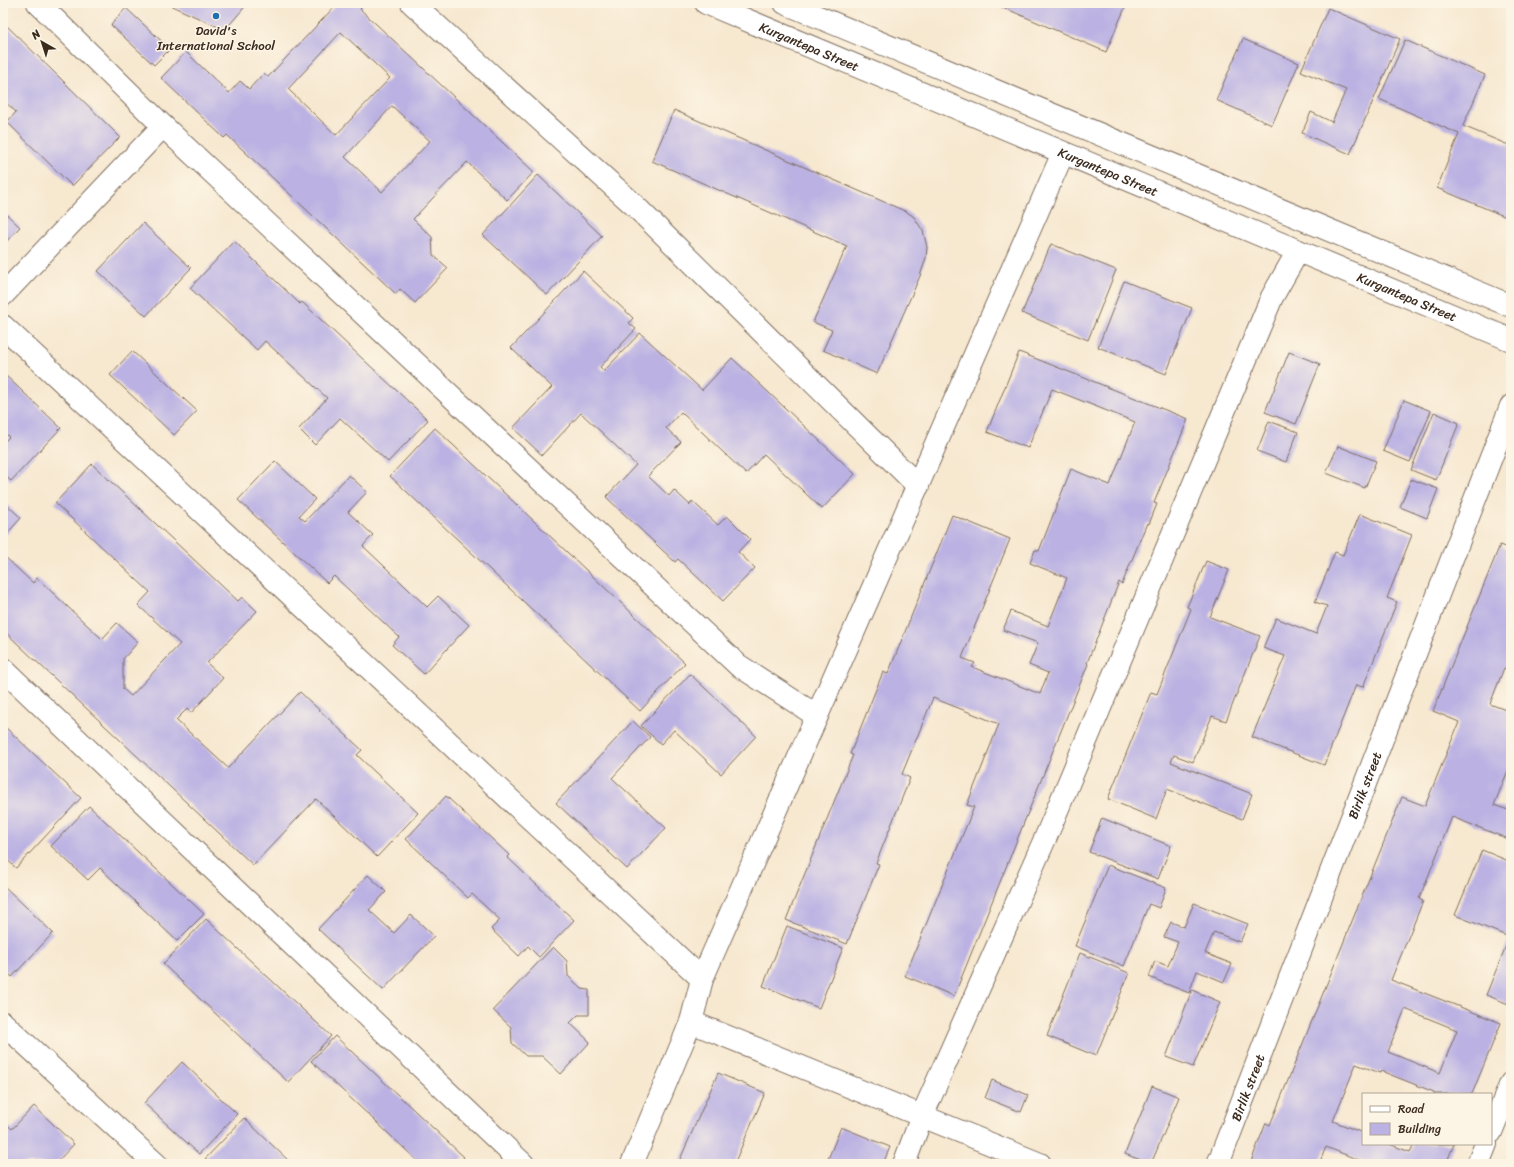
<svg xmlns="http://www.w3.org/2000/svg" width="1514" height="1167" viewBox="0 0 1514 1167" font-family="Sriracha,sans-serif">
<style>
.building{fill:#bbb2e3;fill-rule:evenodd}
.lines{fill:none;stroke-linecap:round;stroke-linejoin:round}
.minor-casing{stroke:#7d6c5c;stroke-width:24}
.major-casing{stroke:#7d6c5c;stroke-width:24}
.minor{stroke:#fff;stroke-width:22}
.major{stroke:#fff;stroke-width:22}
.poi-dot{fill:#1f6fb2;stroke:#fcf5e5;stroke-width:1.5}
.labels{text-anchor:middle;stroke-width:3;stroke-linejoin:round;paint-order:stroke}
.poi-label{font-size:13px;fill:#3b2a1e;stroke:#fcf5e5}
.street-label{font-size:13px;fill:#3b2a1e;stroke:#fcf5e5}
</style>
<rect width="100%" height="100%" fill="#fcf5e5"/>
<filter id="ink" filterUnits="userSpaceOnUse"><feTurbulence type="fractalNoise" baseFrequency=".025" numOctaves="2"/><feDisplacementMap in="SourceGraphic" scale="8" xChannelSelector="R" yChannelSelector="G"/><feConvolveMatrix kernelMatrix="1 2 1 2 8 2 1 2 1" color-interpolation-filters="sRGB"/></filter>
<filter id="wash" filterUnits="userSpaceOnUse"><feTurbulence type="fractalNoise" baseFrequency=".012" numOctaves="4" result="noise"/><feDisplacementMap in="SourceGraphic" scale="16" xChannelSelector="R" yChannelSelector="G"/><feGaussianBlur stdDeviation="0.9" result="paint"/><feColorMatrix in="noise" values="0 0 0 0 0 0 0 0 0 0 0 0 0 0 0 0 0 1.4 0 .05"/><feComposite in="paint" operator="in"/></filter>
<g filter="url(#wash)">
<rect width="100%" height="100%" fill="#f7e8d0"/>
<g id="blocks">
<g class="building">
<path d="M165,3h83l-23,27z"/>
<path d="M338,3h27l-5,6 174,163 -27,28 -40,-38 -54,57 19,18 1,18 15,13 -33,35 -15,-14 -4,5 -169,-159 -3,3 -63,-60 25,-26 43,41 11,-12 9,8 15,-16 4,4zM341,32l49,46 -54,57 -48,-46zM392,106l38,35 -48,51 -37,-35z"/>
<path d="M993,3h134l-21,49z"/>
<path d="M126,8l44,41 -16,16 -43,-40z"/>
<path d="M1328,8l72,31 -50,115 -48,-21 9,-21 21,10 14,-32 -45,-19z"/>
<path d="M3,22l117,115 -48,49 -65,-64 9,-10 -13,-12z"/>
<path d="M1243,39l56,24 -27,62 -56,-25z"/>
<path d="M1405,40l80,35 -22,51 48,20v73l-74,-31 22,-54 -80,-35z"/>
<path d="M674,110l233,102 7,5 9,14 4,16 -1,11 -6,18 -43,98 -54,-24 9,-20 -19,-8 34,-76 -195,-85z"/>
<path d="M538,175l64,61 -55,59 -64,-60z"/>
<path d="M3,211l17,16 -17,18z"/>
<path d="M143,223l48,45 -45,48 -48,-45z"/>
<path d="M234,241l66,63 2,-2 126,118 -40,42 -48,-44 -25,27 -16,-16 28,-31 -62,-57 -8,9 -67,-62z"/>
<path d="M1051,244l65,26 -28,70 -66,-27z"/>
<path d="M583,271l50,47 -4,5 7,6 -36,38 4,4 36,-38 62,57 30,-32 123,116 -33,35 -58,-55 -18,20 -65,-62 -15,16 15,14 -33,34 21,20 5,-6 16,15 2,-4 26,24 9,-9 23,23 -12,13 17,16 -32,33 -45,-42 -3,3 -69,-65 30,-32 -55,-52 -39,42 -29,-27 39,-41 -41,-39z"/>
<path d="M1124,281l68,27 -26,66 -68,-27z"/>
<path d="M132,351l65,60 -23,24 -64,-60z"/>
<path d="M1019,352l169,67 -34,84 3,1 -8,20 -2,-1 -25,61 -3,-2 -32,81 1,1 -134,332 -49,-20 69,-169 -7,-2 32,-81 -66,-26 -31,76 8,4 -34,85 3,1 -32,80 -61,-24 67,-165 -3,-1 33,-82 5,2 64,-159 58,24 -48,119 13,5 -3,4 68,27 8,-21 -19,-8 9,-22 -35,-13 8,-19 37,15 19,-48 -37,-15 5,-13 4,1 32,-82 39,16 25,-63 -83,-33 -24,59 -41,-16z"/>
<path d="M1289,352l31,12 -24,60 -31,-12z"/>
<path d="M3,373l58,55 -50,53 -8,-7v-31l6,-6 -6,-6z"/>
<path d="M1404,400l27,11 -21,51 -27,-11z"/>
<path d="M1434,412l25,11 -23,57 -25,-10z"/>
<path d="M1269,421l29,11 -12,30 -29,-11z"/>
<path d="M435,428l250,235 -45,48 -250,-235z"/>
<path d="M1338,446l38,15 -11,27 -39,-15z"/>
<path d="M275,461l40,38 -16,17 6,5 44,-46 18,17 -19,20 25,23 -10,11 64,61 11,-11 31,29 -45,49 -32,-29 7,-8 -65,-61 -7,7 -89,-83z"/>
<path d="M92,464l146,137 4,-4 15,14 -50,52 16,15 -32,35 -4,-4 -11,11 52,48 72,-76 62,58 -5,5 61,58 -41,44 -61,-58 -63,66 -250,-235v-75l30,28 4,-5 65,61 15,-16 21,19 -15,17v30l8,7 49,-52 -42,-39 12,-13 -95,-89z"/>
<path d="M1411,479l27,10 -11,29 -27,-11z"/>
<path d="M3,501l18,17 -18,20z"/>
<path d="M1360,514l52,21 -25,63 10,4 -34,85 -7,-2 -32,80 -72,-28 33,-81 -22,-8 13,-30 40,16 11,-28 -12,-4 20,-50 8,3z"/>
<path d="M1500,545l11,5v120l-7,-2 -14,36 21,8v51l-17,42 17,6v29l-59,-23 -33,82 4,2 -32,79 110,43 -29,71h-38v-2l-53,-21 -1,2 -24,-9 -23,57 30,12v11h26l21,8 4,-8h40l-8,20h-77l-43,-17 -7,17h-69l16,-41 4,2 132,-328 23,9 31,-76 3,-8 -26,-11zM1405,1009l52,21 -17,43 -52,-21z"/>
<path d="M1206,561l23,9 -19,47 50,19 -34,85 -14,-5 -19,46 -19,-7 -3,7 81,32 -10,25 -75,-30 -11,30 -48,-20 43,-107 6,2 34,-85 -4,-2z"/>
<path d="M690,674l66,62 -35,38 -47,-44 -13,14 -20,-18z"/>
<path d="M633,721l17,16 -38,41 54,50 -39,41 -71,-66z"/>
<path d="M3,725l78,73 -65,70 -13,-12z"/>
<path d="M446,796l63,59 -2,2 67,63 -35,37 -11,-11 -9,10 -28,-27 9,-9 -28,-26 -4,4 -62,-59z"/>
<path d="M89,806l115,108 -27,27 -77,-73 -12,12 -37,-34z"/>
<path d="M1102,818l69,28 -13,33 -69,-27z"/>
<path d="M1482,850l29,12v69l-2,6 -54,-22z"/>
<path d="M1108,865l58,23 -7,20 -10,-4 -25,62 -49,-20z"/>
<path d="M368,875l18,17 -17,18 25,23 17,-18 23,21 -51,54 -65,-61z"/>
<path d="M3,885l50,48 -41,44 -9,-9z"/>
<path d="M1194,903l54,21 -8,18 -26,-10 -9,21 27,11 -8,18 -27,-11 -8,22 -40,-16 6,-16 13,5 10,-24 -14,-5 7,-15 13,5z"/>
<path d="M206,919l125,117 -43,46 -125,-118z"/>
<path d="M787,926l56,22 -24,60 -56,-22z"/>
<path d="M1510,936h1v69l-25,-10z"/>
<path d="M553,947l14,14 1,15 14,13 7,1v25h-11l-8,8 20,19 -29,32 -19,-18h-16l-14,-13 -1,-16 -18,-17z"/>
<path d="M1080,953l49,20 -33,83 -49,-20z"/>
<path d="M1192,990l28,12 -27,65 -27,-10z"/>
<path d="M335,1036l129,121 -6,7h-37l-110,-103z"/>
<path d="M182,1062l55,52 -38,40 -55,-51z"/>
<path d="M718,1073l47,20 -31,71h-56z"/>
<path d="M992,1080l36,15 -7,17 -36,-14z"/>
<path d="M1152,1086l27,11 -28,67 -26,-10z"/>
<path d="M34,1106l40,38 -19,20h-45l-7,-7v-36l9,8z"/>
<path d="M244,1118l48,46h-82l-5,-5z"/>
<path d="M841,1127l49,20 -7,17h-57z"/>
</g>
</g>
</g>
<g filter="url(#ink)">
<use href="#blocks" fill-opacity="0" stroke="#7d6c5c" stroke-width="1"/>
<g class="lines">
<g class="minor-casing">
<g id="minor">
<path d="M38,3l125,123 575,539 79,51"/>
<path d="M412,3l221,201 285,282"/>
<path d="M3,295l160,-169"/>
<path d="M3,326l699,653"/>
<path d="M3,669l520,495"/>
<path d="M691,1022l349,142"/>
<path d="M3,1023l153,141"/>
<path d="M1491,1132l20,-49"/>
<path d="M632,1164l59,-142 11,-43 361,-826"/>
<path d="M904,1164l18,-48 126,-284 224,-535 26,-46"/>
<path id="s1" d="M1218,1164l293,-758"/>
<path d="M1478,1164l8,-20"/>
</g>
</g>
<g class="major-casing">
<g id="major">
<path id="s2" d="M706,3l805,337"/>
<path d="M785,3l726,303"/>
</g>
</g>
<use href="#minor" class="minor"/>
<use href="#major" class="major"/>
</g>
</g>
<circle class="poi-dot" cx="216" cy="16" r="4"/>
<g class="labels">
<g class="poi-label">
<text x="216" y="35">David's<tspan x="216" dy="15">International School</tspan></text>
</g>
<g class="street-label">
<text dy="5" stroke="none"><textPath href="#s2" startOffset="112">Kurgantepa Street</textPath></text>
<text dy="5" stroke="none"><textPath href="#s2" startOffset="436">Kurgantepa Street</textPath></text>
<text dy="5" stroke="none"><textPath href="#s2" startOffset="760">Kurgantepa Street</textPath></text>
<text dy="5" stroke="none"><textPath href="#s1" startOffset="406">Birlik street</textPath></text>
<text dy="5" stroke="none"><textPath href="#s1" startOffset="82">Birlik street</textPath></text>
</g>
</g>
<rect width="1514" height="1167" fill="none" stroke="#fcf5e5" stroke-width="16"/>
<rect x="1362" y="1093" width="130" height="52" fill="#fcf5e5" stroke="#afa495"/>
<rect x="1370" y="1106" width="20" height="6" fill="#ffffff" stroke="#afa495"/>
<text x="1398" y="1113" font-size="12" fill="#3b2a1e">Road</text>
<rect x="1370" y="1123" width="20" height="12" fill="#bbb2e3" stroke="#afa495"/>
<text x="1398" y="1133" font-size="12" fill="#3b2a1e">Building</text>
<g transform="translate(42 42) rotate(321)" stroke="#fcf5e5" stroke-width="3" paint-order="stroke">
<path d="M0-3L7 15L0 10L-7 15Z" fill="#3b2a1e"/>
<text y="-6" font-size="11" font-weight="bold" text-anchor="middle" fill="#3b2a1e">N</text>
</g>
</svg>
